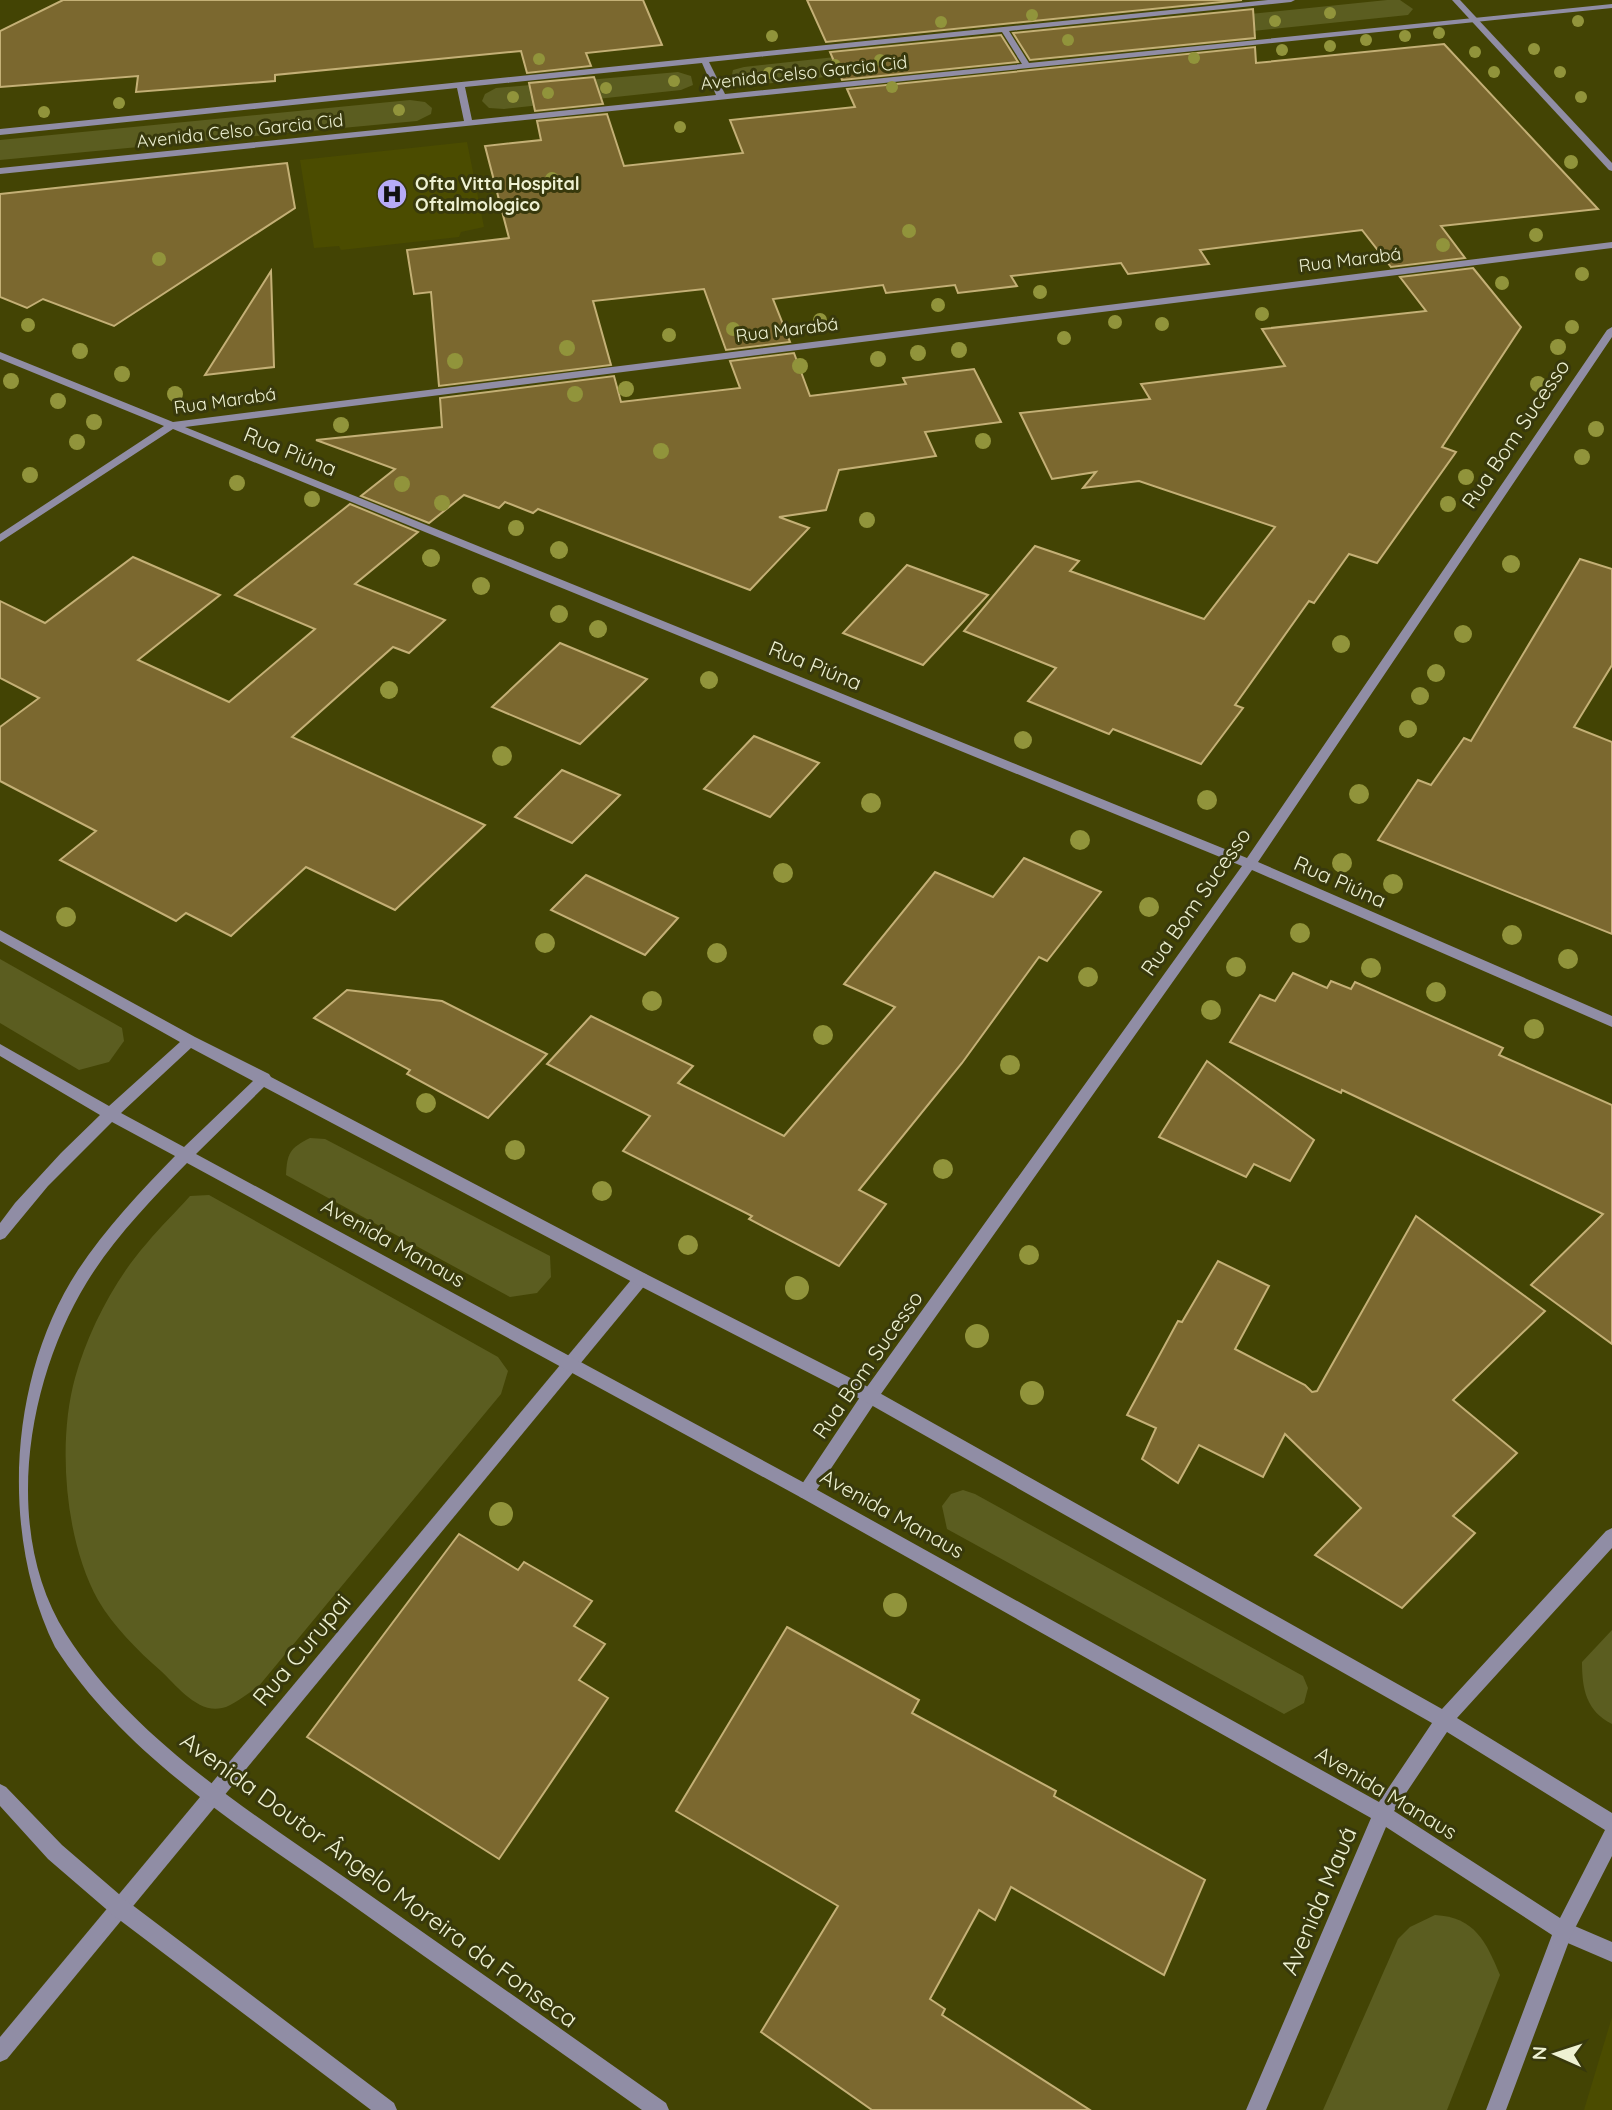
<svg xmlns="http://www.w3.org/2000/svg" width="1612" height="2110" viewBox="0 0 1612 2110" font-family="Quicksand,sans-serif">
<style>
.built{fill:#4b4c00}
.green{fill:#5b5d20}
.building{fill:#7b682f;stroke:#c4b076;stroke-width:2}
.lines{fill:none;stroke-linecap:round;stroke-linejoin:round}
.service{fill:#908da5;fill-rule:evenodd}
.minor{fill:#908da5;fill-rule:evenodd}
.tertiary{fill:#908da5;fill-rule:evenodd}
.tree{fill:#91943b}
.labels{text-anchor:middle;stroke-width:6;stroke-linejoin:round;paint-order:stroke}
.far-street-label{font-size:18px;fill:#eef1d2;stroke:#38390c}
.far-poi-label{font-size:18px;font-weight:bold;fill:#eef1d2;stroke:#38390c;text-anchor:start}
.street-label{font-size:21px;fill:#eef1d2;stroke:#38390c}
.near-street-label{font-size:24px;fill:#eef1d2;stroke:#38390c}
</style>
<rect width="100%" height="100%" fill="#434404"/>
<g class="built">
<path d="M467,142l17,85 -23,5 -2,5 -118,13 -2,-4 -25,2 -14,-88z"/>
<path d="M1612,2017v93h-28z"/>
</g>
<g class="green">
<path d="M1387,0h13l13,9 -5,6 -348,36 -13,-16z"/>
<path d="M972,42v18l-217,25h-13l-11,-6 2,-9 11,-3z"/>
<path d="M678,72l13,4 2,9 -12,5 -177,19 -15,-1 -7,-7 3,-7 11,-6z"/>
<path d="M410,100l15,2 7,6 -1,6 -14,7 -417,39v-20z"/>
<path d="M0,959l122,69 2,13 -15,21 -30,8 -79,-47z"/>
<path d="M310,1138l15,1 225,117 1,21 -14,16 -27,4 -224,-122c1,-22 4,-27 24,-37z"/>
<path d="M209,1195l289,162 10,14 -7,23 -243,293c-10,6 -25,19 -36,21 -24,6 -46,-23 -61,-37 -23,-20 -48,-45 -63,-71 -33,-59 -41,-157 -23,-222 13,-47 40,-99 72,-135 13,-16 29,-31 43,-47z"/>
<path d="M963,1490l12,4 328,182 5,12 -4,15 -20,11 -337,-185 -5,-23 9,-12z"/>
<path d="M1612,1630v94c-26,-13 -30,-35 -30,-62z"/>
<path d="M1435,1915c40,2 51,27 65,60l-53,135h-124l75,-171 12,-12z"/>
</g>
<g class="building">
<path d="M63,0h580l19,45 -76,8 5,13 -64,7 -6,-22 -246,24v6l-139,11 2,-16 -138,11v-56z"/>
<path d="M807,0h435l-416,42z"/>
<path d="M1253,9l2,29 -225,22 -17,-27z"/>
<path d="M1001,35l17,27 -176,18 -12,-28z"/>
<path d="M1444,44l154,165 -157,17 24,32 -74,9 -29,-37 -162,20 9,14 -81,10 -7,-11 -110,13 6,10 -59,7 -3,-8 -69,8 -3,-8 -110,14 17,43 -64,8 -22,-61 -111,12 18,64 -172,21 -8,-94 -17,2 -7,-44 102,-12 -24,-92 56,-6 -4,-19 70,-7 17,52 119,-13 -13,-33 125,-13 -8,-18 408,-42 1,16z"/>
<path d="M594,77l9,27 -68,7 -6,-28z"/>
<path d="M287,163l8,45 -181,118 -71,-27 -16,9 -27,-11v-103z"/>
<path d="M1473,268l48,59 -79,120 14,5 -79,111 -28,-9 -35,49 -5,-2 -74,104 8,3 -42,56 -88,-35 -4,5 -81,-33 28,-33 -92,-37 71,-85 44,15 -9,10 134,48 71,-92 -136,-46 -56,7 13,-16 -44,7 -32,-66 130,-14 -9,-15 144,-18 -23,-37 164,-18 -26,-34z"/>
<path d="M271,271l3,96 -69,8z"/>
<path d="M794,353l16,43 96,-12 -3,-6 71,-9 27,53 -76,10 11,24 -97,14 -13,40 -47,7 30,11 -59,62 -212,-81 -5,4 -28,-11 -6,6 -35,-13 -35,28 -68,-27 34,-27 -79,-29 126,-13 -2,-29 174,-22 7,26 119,-14 -10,-27z"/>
<path d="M350,504l68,28 -63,52 90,36 -36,33 -16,-6 -101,90 193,88 -90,85 -89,-43 -75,69 -45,-23 -10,8 -116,-61 36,-29 -96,-50v-54l39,-29 -39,-20v-77l45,22 88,-66 87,38 -82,65 91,42 86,-73 -80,-34z"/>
<path d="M1580,559l32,10v96l-38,62 38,15v192l-234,-94 40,-60 13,5 33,-47 7,3z"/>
<path d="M907,565l81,30 -65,70 -80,-32z"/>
<path d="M560,643l87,36 -67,65 -88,-37z"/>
<path d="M754,736l65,27 -49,54 -66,-28z"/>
<path d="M562,770l58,25 -48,48 -57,-26z"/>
<path d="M1024,858l77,34 -54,69 -8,-4 -77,106 -103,127 27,14 -47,62 -90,-47 3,-3 -129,-65 27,-35 -103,-52 44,-48 102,50 -15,17 106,53 111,-129 -51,-23 91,-112 58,25z"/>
<path d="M586,875l92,43 -33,37 -94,-45z"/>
<path d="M1293,973l34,15 4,-7 20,8 4,-7 148,66 -4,7 113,50v239l-81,-59 72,-71 -261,-124 -1,3 -111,-51 30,-47 15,6z"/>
<path d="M347,990l95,11 105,53 -59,64 -81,-44 3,-4 -96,-52z"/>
<path d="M1207,1061l107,79 -24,41 -36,-17 -8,13 -87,-40z"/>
<path d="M1416,1216l129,95 -92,89 64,53 -64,63 22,17 -73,75 -87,-53 46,-47 -76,-74 -22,43 -64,-32 -21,38 -36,-24 14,-31 -29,-13 51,-94 4,1 36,-61 51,25 -34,63 70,36 7,7 5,-1z"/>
<path d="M459,1534l59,36 6,-8 68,39 -18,25 31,18 -26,36 29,18 -109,161 -192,-122z"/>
<path d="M787,1627l132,73 -7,13 144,78 -2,5 151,84 -41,95 -153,-88 -16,33 -16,-10 -49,89 15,10 -3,6 148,95h-218l-111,-78 77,-126 -162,-95z"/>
</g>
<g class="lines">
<path class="service" d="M1563,1921l49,21v20l-56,-24 -3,-7 3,-7z"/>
<g class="minor">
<path d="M1452,0h8l152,163v8l-3,-1z"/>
<path d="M1612,242v6l-1427,179 1062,431 360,-528 5,-3v10l-354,525 354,154v11l-360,-157 -376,531 -64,96 -6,2 -6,-2 -2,-5 2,-5 64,-96 378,-525 -1069,-437 -173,113v-8l164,-108 -164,-67v-7l173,70z"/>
<path d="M641,1273l5,1 3,5 -3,5 -639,775 -7,3v-25l636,-763z"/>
</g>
<g class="tertiary">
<path d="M1268,0h27l-4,2 -282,29 20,32 583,-59v4l-1612,166v-6l464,-47 -7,-33 -457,47v-6zM1002,32l20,32 -297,30 -16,-32zM702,63l14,32 -244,25 -7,-33z"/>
<path d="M0,930l195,107 74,37 2,3 375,197 230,117 566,318 164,-178 6,-3v20l-155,170 155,95v43l-41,80 -65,174h-20l66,-175 -166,-108 -120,283h-20l125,-292 -571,-321 -613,-334c-36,37 -73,75 -100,119 -60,98 -86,249 -21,352 66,104 182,176 281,245 107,75 213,149 319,224l3,7h-27c-101,-72 -203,-143 -304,-215 -102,-71 -214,-141 -283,-248 -55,-111 -47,-270 23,-377 28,-42 62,-78 97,-114l-63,-34 -64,64 -43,52 -5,2v-17l15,-20 46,-50 39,-38 -100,-59v-12l109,62 71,-64 -180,-101zM191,1048l62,33 -69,66 -63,-34zM264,1087l372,197 228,117 568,322 -53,79 -567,-315 -616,-333zM1447,1732l158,98 -45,88 -166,-107z"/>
<path d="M0,1784l6,3 56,58 65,56 267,202 3,7h-26l-258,-195 -65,-56 -48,-53z"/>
</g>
</g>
<g class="tree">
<circle cx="1330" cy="13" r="6"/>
<circle cx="1032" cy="15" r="6"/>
<circle cx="1275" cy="21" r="6"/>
<circle cx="1578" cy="21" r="6"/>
<circle cx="941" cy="22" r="6"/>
<circle cx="1439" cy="33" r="6"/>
<circle cx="772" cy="36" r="6"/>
<circle cx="1405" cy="36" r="6"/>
<circle cx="1068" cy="40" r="6"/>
<circle cx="1366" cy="40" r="6"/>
<circle cx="1330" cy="46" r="6"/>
<circle cx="1534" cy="49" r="6"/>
<circle cx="1282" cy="50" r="6"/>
<circle cx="1475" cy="52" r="6"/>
<circle cx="1194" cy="58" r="6"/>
<circle cx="539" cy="59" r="6"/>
<circle cx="880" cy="60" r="6"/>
<circle cx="835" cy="65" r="6"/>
<circle cx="1494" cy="72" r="6"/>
<circle cx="1560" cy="72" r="6"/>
<circle cx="769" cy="73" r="6"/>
<circle cx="674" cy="81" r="6"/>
<circle cx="892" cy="87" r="6"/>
<circle cx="606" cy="88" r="6"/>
<circle cx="548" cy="93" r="6"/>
<circle cx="513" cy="97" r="6"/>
<circle cx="1581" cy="97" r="6"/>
<circle cx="119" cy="103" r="6"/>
<circle cx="399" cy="110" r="6"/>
<circle cx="44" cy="112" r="6"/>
<circle cx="680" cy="127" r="6"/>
<circle cx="1571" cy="162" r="7"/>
<circle cx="552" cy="179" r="7"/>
<circle cx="909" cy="231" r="7"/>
<circle cx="1536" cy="235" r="7"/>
<circle cx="1443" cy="245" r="7"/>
<circle cx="159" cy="259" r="7"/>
<circle cx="1582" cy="274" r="7"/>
<circle cx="1502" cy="283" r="7"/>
<circle cx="1040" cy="292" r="7"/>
<circle cx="938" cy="305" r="7"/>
<circle cx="1262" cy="314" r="7"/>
<circle cx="820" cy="320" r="7"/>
<circle cx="1115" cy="322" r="7"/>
<circle cx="1162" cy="324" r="7"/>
<circle cx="28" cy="325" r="7"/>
<circle cx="1572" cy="327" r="7"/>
<circle cx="733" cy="329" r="7"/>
<circle cx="669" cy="335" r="7"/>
<circle cx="1064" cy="338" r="7"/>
<circle cx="1558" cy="347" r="8"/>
<circle cx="567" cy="348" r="8"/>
<circle cx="959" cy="350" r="8"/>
<circle cx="80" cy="351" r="8"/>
<circle cx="918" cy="353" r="8"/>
<circle cx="878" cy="359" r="8"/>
<circle cx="455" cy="361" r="8"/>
<circle cx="800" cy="366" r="8"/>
<circle cx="122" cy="374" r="8"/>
<circle cx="11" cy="381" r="8"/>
<circle cx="1538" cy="384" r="8"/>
<circle cx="626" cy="389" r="8"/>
<circle cx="175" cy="394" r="8"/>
<circle cx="575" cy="394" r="8"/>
<circle cx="58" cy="401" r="8"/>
<circle cx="94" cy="422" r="8"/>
<circle cx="341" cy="425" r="8"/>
<circle cx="1596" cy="429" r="8"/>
<circle cx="983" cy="441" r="8"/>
<circle cx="77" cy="442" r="8"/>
<circle cx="661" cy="451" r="8"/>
<circle cx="1582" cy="457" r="8"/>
<circle cx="30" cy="475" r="8"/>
<circle cx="1466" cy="477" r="8"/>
<circle cx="237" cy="483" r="8"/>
<circle cx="402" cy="484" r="8"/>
<circle cx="312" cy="499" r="8"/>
<circle cx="442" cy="503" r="8"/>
<circle cx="1448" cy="504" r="8"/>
<circle cx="867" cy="520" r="8"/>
<circle cx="516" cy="528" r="8"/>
<circle cx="559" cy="550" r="9"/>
<circle cx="431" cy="558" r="9"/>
<circle cx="1511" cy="564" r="9"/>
<circle cx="481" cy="586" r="9"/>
<circle cx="559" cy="614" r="9"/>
<circle cx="598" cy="629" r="9"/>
<circle cx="1463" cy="634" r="9"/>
<circle cx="1341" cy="644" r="9"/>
<circle cx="1436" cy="673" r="9"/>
<circle cx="709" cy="680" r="9"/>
<circle cx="389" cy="690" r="9"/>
<circle cx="1420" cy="696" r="9"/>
<circle cx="1408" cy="729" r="9"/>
<circle cx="1023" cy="740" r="9"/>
<circle cx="502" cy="756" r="10"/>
<circle cx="1359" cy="794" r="10"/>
<circle cx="1207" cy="800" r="10"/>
<circle cx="871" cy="803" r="10"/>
<circle cx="1080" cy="840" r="10"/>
<circle cx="1342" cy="863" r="10"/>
<circle cx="783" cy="873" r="10"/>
<circle cx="1393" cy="884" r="10"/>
<circle cx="1149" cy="907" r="10"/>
<circle cx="66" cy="917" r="10"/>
<circle cx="1300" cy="933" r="10"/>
<circle cx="1512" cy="935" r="10"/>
<circle cx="545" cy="943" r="10"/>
<circle cx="717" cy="953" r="10"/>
<circle cx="1568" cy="959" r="10"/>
<circle cx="1236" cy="967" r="10"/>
<circle cx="1371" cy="968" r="10"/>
<circle cx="1088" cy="977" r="10"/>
<circle cx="1436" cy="992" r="10"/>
<circle cx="652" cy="1001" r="10"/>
<circle cx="1211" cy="1010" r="10"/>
<circle cx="1534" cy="1029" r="10"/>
<circle cx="823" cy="1035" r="10"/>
<circle cx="1010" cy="1065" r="10"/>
<circle cx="426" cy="1103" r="10"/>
<circle cx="515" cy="1150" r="10"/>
<circle cx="943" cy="1169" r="10"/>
<circle cx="602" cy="1191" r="10"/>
<circle cx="688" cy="1245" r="10"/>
<circle cx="1029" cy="1255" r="10"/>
<circle cx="797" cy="1288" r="12"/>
<circle cx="977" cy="1336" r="12"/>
<circle cx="1032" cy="1393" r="12"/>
<circle cx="501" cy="1514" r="12"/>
<circle cx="895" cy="1605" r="12"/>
</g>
<defs>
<g id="hospital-disc" transform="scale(1.575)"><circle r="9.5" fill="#b7abf8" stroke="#38390c"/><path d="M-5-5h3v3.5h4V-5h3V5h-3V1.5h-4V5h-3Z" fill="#111"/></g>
</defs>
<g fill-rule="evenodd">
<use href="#hospital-disc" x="392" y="194"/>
</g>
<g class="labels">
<g class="far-street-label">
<text transform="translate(804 73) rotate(-6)" y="6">Avenida Celso Garcia Cid</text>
<text transform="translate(240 131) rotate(-6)" y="6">Avenida Celso Garcia Cid</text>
<text transform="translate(1350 260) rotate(-7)" y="6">Rua Marabá</text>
<text transform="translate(787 330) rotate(-7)" y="6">Rua Marabá</text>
<text transform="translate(225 401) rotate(-8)" y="6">Rua Marabá</text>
</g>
<g class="far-poi-label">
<text x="415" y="190">Ofta Vitta Hospital<tspan x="415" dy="21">Oftalmologico</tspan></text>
</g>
<g class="street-label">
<text transform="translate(1516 434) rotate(-56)" y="7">Rua Bom Sucesso</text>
<text transform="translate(290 452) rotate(22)" y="7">Rua Piúna</text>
<text transform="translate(815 666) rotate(22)" y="7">Rua Piúna</text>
<text transform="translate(1340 882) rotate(24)" y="7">Rua Piúna</text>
<text transform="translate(1196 902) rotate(-55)" y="7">Rua Bom Sucesso</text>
<text transform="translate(393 1243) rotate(29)" y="7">Avenida Manaus</text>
<text transform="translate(868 1365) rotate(-55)" y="7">Rua Bom Sucesso</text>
<text transform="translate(892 1514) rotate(29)" y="7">Avenida Manaus</text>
<text transform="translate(1386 1793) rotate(31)" y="7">Avenida Manaus</text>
</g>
<g class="near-street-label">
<text transform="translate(302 1650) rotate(-50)" y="8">Rua Curupai</text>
<text transform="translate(379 1880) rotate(36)" y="8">Avenida Doutor Ângelo Moreira da Fonseca</text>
<text transform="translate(1319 1901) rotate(-67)" y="8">Avenida Mauá</text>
</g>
</g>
<g transform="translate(1556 2054) rotate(273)" stroke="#38390c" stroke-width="5" paint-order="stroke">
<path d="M0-5L12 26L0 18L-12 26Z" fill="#eef1d2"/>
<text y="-10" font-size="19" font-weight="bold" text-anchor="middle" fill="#eef1d2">N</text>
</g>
</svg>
